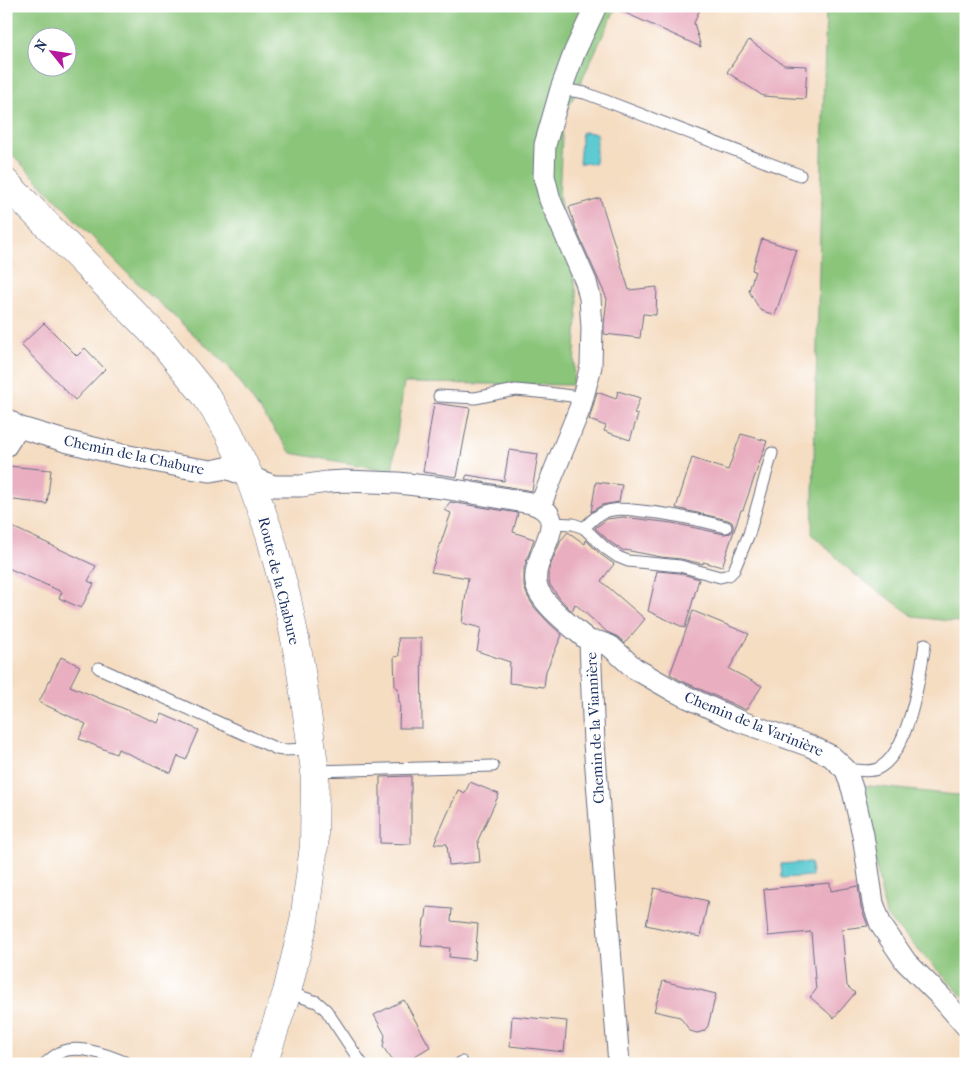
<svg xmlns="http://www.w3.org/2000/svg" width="972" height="1070" viewBox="0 0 972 1070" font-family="'IM FELL French Canon',serif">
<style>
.green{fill:#8ac57a;stroke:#527a6c;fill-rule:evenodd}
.water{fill:#5dcbd1;stroke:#3c7d98}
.building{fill:#e9afc1}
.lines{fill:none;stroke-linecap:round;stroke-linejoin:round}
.lane-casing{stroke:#676c81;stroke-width:13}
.street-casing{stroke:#676c81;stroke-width:23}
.secondary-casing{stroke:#676c81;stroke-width:29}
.lane{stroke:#fff;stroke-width:11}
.street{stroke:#fff;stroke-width:21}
.secondary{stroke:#fff;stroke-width:28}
.labels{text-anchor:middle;stroke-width:5;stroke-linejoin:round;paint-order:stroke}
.street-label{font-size:15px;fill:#1b2f5e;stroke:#fff}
</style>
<rect width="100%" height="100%" fill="#fff"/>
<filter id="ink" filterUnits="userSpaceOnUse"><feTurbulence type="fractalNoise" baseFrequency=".02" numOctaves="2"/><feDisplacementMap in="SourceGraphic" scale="10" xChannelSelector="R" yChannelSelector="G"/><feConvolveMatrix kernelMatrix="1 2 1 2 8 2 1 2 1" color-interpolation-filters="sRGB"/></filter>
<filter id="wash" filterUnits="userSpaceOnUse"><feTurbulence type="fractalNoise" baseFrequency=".0096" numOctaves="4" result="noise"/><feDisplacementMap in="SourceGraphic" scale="20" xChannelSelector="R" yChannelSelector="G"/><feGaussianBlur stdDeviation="1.12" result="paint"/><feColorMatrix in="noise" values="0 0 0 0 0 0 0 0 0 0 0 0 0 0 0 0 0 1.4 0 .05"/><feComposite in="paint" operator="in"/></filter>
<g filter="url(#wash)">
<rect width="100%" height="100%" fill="#f5ddc2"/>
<g class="green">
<path d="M6,6h611l-54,113 -4,76 19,106 -5,84 -169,-2 -12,88 -101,-18 -63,-87 -99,-91 -123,-127zM38,38h30v30h-30z"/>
<path d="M826,6h140v617l-51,-6 -61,-43 -42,-40z"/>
<path d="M860,785l106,11v204l-80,-84z"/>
</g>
<g class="water">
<path d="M582,132l15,1 -2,31 -16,-1z"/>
<path d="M811,862l1,14 -30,2 -1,-14z"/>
</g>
<g id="blocks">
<g class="building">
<path d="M610,6h91l-7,17 7,24z"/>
<path d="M749,40l35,25 23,1 -2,33 -42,-3 -36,-24z"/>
<path d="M600,198l29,92 28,-3 -1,28 -13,-1 -3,24 -36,-4v-10l3,-25 -31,-70 -7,-22z"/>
<path d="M762,239l35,11 -22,65 -15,-5 -11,-19 6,-20 -3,-1z"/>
<path d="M44,323l33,33 8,-8 20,21 -30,31 -54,-55z"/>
<path d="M618,391l22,7 -6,16 4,1 -8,25 -26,-9 2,-5 -17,-6 8,-28 19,7z"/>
<path d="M434,403l36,5 -13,69 -34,-5z"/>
<path d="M741,434l26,7 -24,69h-2l-19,57 -19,-5v2l-22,-5 -20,-2 -36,-7 -1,1 -14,-9 -15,-14 12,-9 16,-2 49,6 52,11 7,-1 2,-4v-4l-1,-3 -4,-2 -52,-12 16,-50 36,12z"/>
<path d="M509,450l29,4 -6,37 -67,-12 2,-4 37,6z"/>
<path d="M8,466l43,4 -4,34 -41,-5v-16z"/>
<path d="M596,482l26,3 -3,17 -17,3 -11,7z"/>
<path d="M450,502l68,11 -5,19 21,7 -10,29v19l4,10 6,10 16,17 12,11 -16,36 -2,16 -35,-4 1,-21 -33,-11 4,-23 -19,-5 6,-45 -37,-6 20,-59 -7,-3z"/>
<path d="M6,524l90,42 -8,15 6,3 -13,24 -22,-10 3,-6 -56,-25z"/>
<path d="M568,532l17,12 1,-4 14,14 14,10 -13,17 44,38 -20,24 -7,-6 -11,-5 -32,-28 -3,7 -12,-12 -10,-14 -1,-4v-7l2,-10 10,-24z"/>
<path d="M657,571l22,2 20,6 -14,49 -37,-17z"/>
<path d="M693,611l56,23 -20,35 33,17 -16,24 -66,-30 -10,-6z"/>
<path d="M398,638h23l1,90h-23l1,-26h-1l-1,-14 -3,-1 -1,-30 5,-1z"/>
<path d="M61,657l19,9 -10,20 88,37 4,-9 37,16 -13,30 -8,-4 -7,17 -53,-24 -2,5 -37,-15 7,-15 -47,-22z"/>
<path d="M411,776v68l-31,-1v-66z"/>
<path d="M470,782l29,12 -21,46 2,22 -31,3 -2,-21h-13l24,-54 7,3z"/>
<path d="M830,883l1,8 27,-5 3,21 7,19 -26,3 5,57 8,7 -21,25 -24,-21 6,-7 -5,-58 -43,4 -4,-47z"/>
<path d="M654,888l54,13 -8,36 -54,-12z"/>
<path d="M427,907l25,2 -1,12 27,3 -3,36 -26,-3 1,-9 -29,-2 3,-27 2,-2z"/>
<path d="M663,981l53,13 -8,32 -4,5 -7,2 -7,-2 -10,-14 -26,-6z"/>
<path d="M404,1000l26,47 -29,17h-6l-12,-17 2,-12 -11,-20z"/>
<path d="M512,1016l55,5 -3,31 -54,-6z"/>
</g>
</g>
</g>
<g filter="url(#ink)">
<use href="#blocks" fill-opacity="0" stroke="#676c81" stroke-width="1"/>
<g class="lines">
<g class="lane-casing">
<g id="lane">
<path d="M561,89l24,4 215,82"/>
<path d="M439,396l36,2 41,-8 32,3 23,3 11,4"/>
<path d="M552,523l21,1 11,4 21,20 13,9 10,4 52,5 40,11 9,-2 5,-5 15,-36 23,-81"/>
<path d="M584,528c8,-8 17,-17 29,-18 9,-2 19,0 28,1 31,3 55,8 85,16"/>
<path d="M99,668l178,81 6,1 28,-1"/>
<path d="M846,770c10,-1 22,3 31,-1 32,-14 43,-94 48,-125"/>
<path d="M315,771l178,-5"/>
<path d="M287,992l30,10 9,8 36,54"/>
<path d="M45,1064c4,-4 10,-9 16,-12 18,-8 50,4 68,12"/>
<path d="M459,1064l3,-2"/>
</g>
</g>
<g class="street-casing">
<g id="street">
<path d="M6,419l12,8 47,14 49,12 70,14 27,4 15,-3 48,18h27l26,-4 18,-1 53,2 45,5 88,15c45,14 0,51 5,80 3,20 39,46 54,59l4,101 25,321"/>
<path d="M6,446l12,-19"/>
<path d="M540,506l40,-98 11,-42 1,-38 -2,-30 -4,-16 -36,-82 -6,-24 1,-31 16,-56 14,-38 21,-45"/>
<path d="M590,642h9l11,4 24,22 40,23 65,30 71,25 21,10 15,14 7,21 10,44 10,68 8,22 25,37 34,34 26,30"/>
</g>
</g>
<g class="secondary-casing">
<path id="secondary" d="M6,183l157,160 43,53 22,35 21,45 21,59 17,64 13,65 15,107 -1,75 -10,75 -17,71 -24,72"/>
</g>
<use href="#lane" class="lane"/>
<use href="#street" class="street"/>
<use href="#secondary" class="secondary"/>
</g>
</g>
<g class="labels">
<g class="street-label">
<text transform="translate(134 455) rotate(12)" y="5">Chemin de la Chabure</text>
<text transform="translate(279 581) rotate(76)" y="5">Route de la Chabure</text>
<text transform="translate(754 724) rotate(22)" y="5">Chemin de la Varinière</text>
<text transform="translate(595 728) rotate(-93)" y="5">Chemin de la Viannière</text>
</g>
</g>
<rect width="972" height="1070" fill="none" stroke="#fff" stroke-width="25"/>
<g transform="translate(52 52) rotate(300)"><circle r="24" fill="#ffffff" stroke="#a4acbf"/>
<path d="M0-4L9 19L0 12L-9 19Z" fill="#b5179e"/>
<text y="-8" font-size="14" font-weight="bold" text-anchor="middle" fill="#1b2f5e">N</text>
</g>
</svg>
